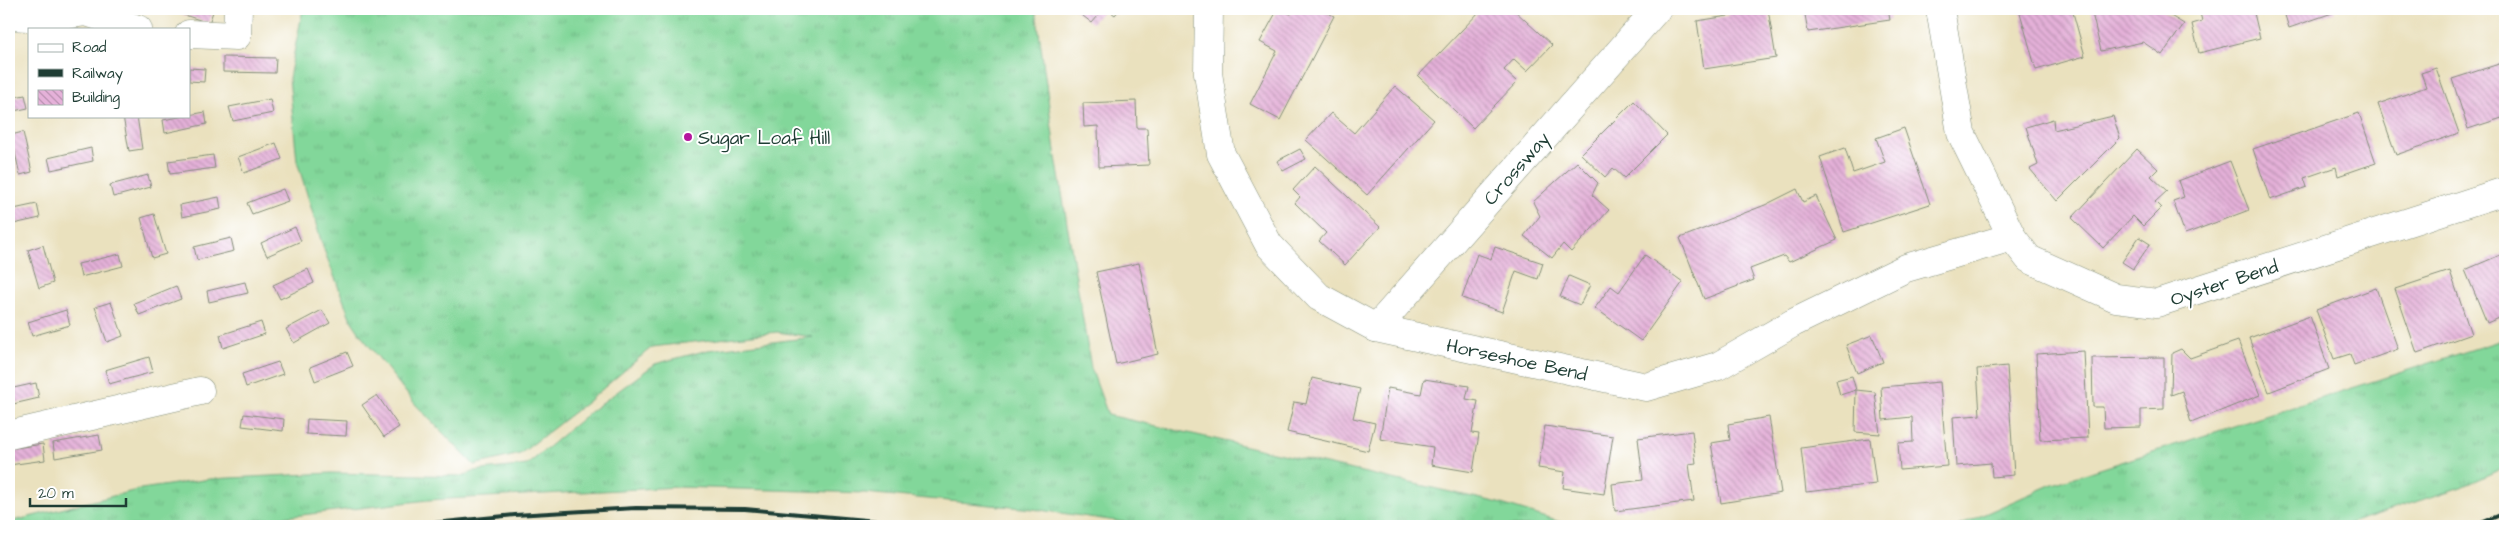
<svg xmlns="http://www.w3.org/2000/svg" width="2514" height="535" viewBox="0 0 2514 535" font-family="'Architects Daughter',sans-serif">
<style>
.grass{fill:url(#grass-tufts);stroke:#508a67}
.building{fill:url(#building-back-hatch)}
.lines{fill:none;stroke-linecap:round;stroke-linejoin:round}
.minor-casing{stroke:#848f79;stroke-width:29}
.minor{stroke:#fff;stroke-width:28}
.rail{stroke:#1f3d34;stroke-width:4}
.poi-dot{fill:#b5179e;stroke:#fff;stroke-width:2}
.labels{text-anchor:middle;stroke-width:4;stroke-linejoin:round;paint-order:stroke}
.poi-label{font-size:19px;fill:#1f3d34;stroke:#fff;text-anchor:start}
.street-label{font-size:19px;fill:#1f3d34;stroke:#fff}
</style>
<defs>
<pattern id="grass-tufts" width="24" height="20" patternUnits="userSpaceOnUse" patternTransform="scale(1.25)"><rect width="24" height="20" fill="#82d79a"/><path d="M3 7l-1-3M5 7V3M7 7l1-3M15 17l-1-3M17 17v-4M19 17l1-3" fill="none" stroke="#70b985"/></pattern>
<pattern id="building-back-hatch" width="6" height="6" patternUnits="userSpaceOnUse" patternTransform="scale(1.25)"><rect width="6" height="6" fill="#e5b1d9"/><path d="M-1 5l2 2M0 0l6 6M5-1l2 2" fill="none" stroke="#b991b1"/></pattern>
</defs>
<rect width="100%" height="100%" fill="#fff"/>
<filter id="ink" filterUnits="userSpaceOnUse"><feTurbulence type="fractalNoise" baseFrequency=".02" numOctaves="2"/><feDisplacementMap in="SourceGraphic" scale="10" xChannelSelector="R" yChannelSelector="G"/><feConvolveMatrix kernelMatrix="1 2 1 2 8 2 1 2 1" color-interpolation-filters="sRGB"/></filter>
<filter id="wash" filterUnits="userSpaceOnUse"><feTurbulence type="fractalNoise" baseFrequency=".0096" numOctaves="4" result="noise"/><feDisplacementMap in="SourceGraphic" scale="20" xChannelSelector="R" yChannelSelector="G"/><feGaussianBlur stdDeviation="1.12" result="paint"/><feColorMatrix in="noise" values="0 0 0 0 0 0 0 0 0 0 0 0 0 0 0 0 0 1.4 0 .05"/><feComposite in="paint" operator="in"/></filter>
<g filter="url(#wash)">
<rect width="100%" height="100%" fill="#eae1be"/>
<g class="grass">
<path d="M303,9h733l19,142 36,217 17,47 387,87 78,24h-422l-118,-17 -168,-16 -187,-6 -250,13 -177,21 -20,5h-222v-4l132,-33 69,-10 121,-6 134,3 9,-5 53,-6 64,-54 64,-47 53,-14 105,-13 -36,-5 -125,15 -66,56 -66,51 -46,11 -59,-61 -52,-66 -12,-18 -28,-73 -26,-86 -8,-83z"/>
<path d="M2505,339v128l-44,20 -119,39h-384l92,-41z"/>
</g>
<g id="blocks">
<g class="building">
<path d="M166,9h48l-5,14z"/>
<path d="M1074,9h30l-12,14z"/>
<path d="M1107,9h13l-5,6z"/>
<path d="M1278,9l13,5 3,-5h26l14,7 -54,104 -30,-16 27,-53 -17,-9z"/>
<path d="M1482,9h31l39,36 -25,26 -13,-12 -10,11 13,12 -44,46 -55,-52z"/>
<path d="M1726,9h42l8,49 -72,11 -7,-48 31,-5z"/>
<path d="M1804,9h84l2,11 -82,12z"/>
<path d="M2019,9h53l13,47 -49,14z"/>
<path d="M2091,9h68l25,15 -22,31 -19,-13 -42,9z"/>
<path d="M2199,9h54l7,29 -61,15 -7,-29 10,-3z"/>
<path d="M2266,9h67l2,3 -46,16 -6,-19 -15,5z"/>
<path d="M223,57l53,1 -1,15 -52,-1z"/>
<path d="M2502,63l3,9v45l-37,12 -16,-50z"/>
<path d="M189,68l16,1 -1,13 -15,-1z"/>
<path d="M2436,68l23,65 -63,22 -18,-51 48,-17 -5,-14z"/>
<path d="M1395,86l39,34 -67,75 -61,-55 25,-27 23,20z"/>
<path d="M25,95l3,13 -19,4v-14z"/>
<path d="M270,99l3,14 -40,8 -4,-14z"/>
<path d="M1136,101l1,27h10l2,37 -50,2 -1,-41 -14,1 -1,-24z"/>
<path d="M1634,101l33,34 -43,43 -11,-10 -8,9 -24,-23z"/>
<path d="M205,112l2,12 -42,9 -2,-13z"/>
<path d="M2359,113l17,50 -38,13 -2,-9 -32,11 3,9 -37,13 -17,-51z"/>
<path d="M123,116h14l5,33 -13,2z"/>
<path d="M2113,116l7,22 -63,63 -27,-32 8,-4 -12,-38 27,-8 1,11z"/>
<path d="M1904,128l26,76 -86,28 -24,-75 25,-9 8,25 32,-11 -9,-24z"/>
<path d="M23,132l9,40 -12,3 -9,-40z"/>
<path d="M276,143l6,16 -38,14 -6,-16z"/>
<path d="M91,148l2,13 -42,9 -3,-12z"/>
<path d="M1300,149l6,10 -23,12 -6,-10z"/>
<path d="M2137,149l21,20 -7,7 16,15 -12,11 6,6 -18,18 -10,-10 -30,32 -31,-30z"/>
<path d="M213,155l2,13 -45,6 -2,-13z"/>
<path d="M2230,161l19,49 -64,24 -12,-33 11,-4 -6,-16z"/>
<path d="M1577,162l21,21 -6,12 17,15 -38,42 -8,-8 -11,14 -28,-22 16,-20 -7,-14z"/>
<path d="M1315,166l65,61 -35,38 -26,-24 7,-8 -31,-30 5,-6 -7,-7z"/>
<path d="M148,175l3,12 -38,10 -3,-12z"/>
<path d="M283,189l5,12 -36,13 -5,-11z"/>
<path d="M1797,189l6,13 13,-6 21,44 -48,22 -5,-6 -34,13 4,11 -50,19 -24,-61 85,-33z"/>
<path d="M219,197l2,12 -39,8 -2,-12z"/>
<path d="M37,204l3,14 -31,7v-15z"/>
<path d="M154,214l12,40 -14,4 -11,-40z"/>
<path d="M295,227l6,14 -34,15 -6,-13z"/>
<path d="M2139,237l11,7 -17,25 -11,-7z"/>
<path d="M231,238l3,13 -37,9 -3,-13z"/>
<path d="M43,245l10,38 -14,5 -11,-38z"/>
<path d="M1495,247l48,16 -5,16 -22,-8 -14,41 -40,-14 15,-44 14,5z"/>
<path d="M2505,253v62l-18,8 -22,-53z"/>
<path d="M120,254l3,12 -42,11 -3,-13z"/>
<path d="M1645,255l38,27 -42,59 -46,-33 16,-22 8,6z"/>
<path d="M1139,263l19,91 -42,10 -20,-92z"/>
<path d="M308,269l6,14 -34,16 -7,-14z"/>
<path d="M2450,271l21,63 -54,19 -22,-64z"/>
<path d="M1569,276l21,9 -10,20 -20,-8z"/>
<path d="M245,282l3,11 -39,9 -2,-11z"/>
<path d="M176,286l5,13 -42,16 -5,-12z"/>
<path d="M2376,288l22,61 -44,16 -4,-11 -16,5 -18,-49z"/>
<path d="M111,302l12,34 -16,6 -12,-35z"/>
<path d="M66,310l4,15 -38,11 -4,-14z"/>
<path d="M322,310l8,13 -36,20 -8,-14z"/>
<path d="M2310,316l19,53 -60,23 -20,-54z"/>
<path d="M261,322l4,12 -42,14 -3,-13z"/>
<path d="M1872,335l11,27 -26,11 -11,-28z"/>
<path d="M2238,341l22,54 -69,28 -9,-32 -11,4 1,-42 9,-4 9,9z"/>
<path d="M2084,351l4,87 -48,2 -4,-86z"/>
<path d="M347,352l6,14 -38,15 -5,-14z"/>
<path d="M149,357l4,15 -44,12 -4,-14z"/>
<path d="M2164,357v52l-23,1v17l-37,1 -1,-21h-10l-1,-49z"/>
<path d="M278,362l5,12 -37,13 -4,-13z"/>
<path d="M2007,366l7,109 -22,2 -1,-14 -35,3 -3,-49 27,-2 -3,-46z"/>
<path d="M1852,376l4,14 -16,5 -4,-15z"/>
<path d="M1312,378l48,11 -7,29 22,5 -7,28 -81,-19 7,-30 12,2z"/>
<path d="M1424,379l45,7 -3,13 12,2 -6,32 7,1 -6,38 -42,-7 2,-18 -53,-8 8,-51 33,6z"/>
<path d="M1940,382l7,84 -47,4 -2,-27 15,-1 -1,-25 -29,3 -2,-33z"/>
<path d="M36,383l3,15 -30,7v-16z"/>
<path d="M1856,390l19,2 5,42 -25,-2z"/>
<path d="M377,395l22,32 -15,10 -22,-32z"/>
<path d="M244,414l40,5 -1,12 -41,-5z"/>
<path d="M1769,417l12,76 -60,10 -10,-60 19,-3 -2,-16z"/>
<path d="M307,419l40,2 -1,15 -40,-2z"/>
<path d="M1545,426l68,10 -9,58 -41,-6 2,-16 -27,-4z"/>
<path d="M1692,431l4,32 -7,1 5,37 -79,10 -3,-27 31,-4 -5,-42z"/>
<path d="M99,435l3,15 -47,8 -2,-15z"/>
<path d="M1870,439l6,45 -70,8 -5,-44z"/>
<path d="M43,444l2,16 -36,5v-16z"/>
</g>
</g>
</g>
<g filter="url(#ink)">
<use href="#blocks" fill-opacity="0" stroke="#848f79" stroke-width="1"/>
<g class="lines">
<g class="minor-casing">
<g id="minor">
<path d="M1209,9l-1,64 13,81 48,91 50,52 57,31 270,59 72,-21 75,-43 113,-55 106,-31"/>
<path d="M1940,9l21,124 51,104 17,22 87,39 41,5 348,-112"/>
<path d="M9,16l37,2 40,-6 52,17"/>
<path d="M189,34l48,2 1,-27"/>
<path d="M1376,328l281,-319"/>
<path d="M9,435l191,-44"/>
</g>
</g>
<use href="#minor" class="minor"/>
<g class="rail">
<path d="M404,526l111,-11 121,-7 109,1 187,17"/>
<path d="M2474,526l31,-13"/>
</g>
</g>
</g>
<circle class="poi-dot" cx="688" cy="137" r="5"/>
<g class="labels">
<g class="poi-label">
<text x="698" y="144">Sugar Loaf Hill</text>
</g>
<g class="street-label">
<text transform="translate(1516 168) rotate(-49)" y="7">Crossway</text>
<text transform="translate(2224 282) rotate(-18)" y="7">Oyster Bend</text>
<text transform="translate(1517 359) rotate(12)" y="7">Horseshoe Bend</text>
</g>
</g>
<rect width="2514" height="535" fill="none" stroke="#fff" stroke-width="30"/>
<rect x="28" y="28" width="162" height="90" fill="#ffffff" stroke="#a5b1ae"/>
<rect x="38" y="44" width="25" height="8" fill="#ffffff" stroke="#a5b1ae"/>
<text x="72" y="52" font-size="15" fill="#1f3d34">Road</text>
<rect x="38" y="69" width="25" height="8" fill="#1f3d34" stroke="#a5b1ae"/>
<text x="72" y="78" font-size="15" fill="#1f3d34">Railway</text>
<rect x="38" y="90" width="25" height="15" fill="url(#building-back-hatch)" stroke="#a5b1ae"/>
<text x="72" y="102" font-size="15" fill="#1f3d34">Building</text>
<path d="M30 498v8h96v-8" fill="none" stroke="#1f3d34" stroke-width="2.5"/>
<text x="38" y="498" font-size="15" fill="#1f3d34" stroke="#ffffff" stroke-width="4" paint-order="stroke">20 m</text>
</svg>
